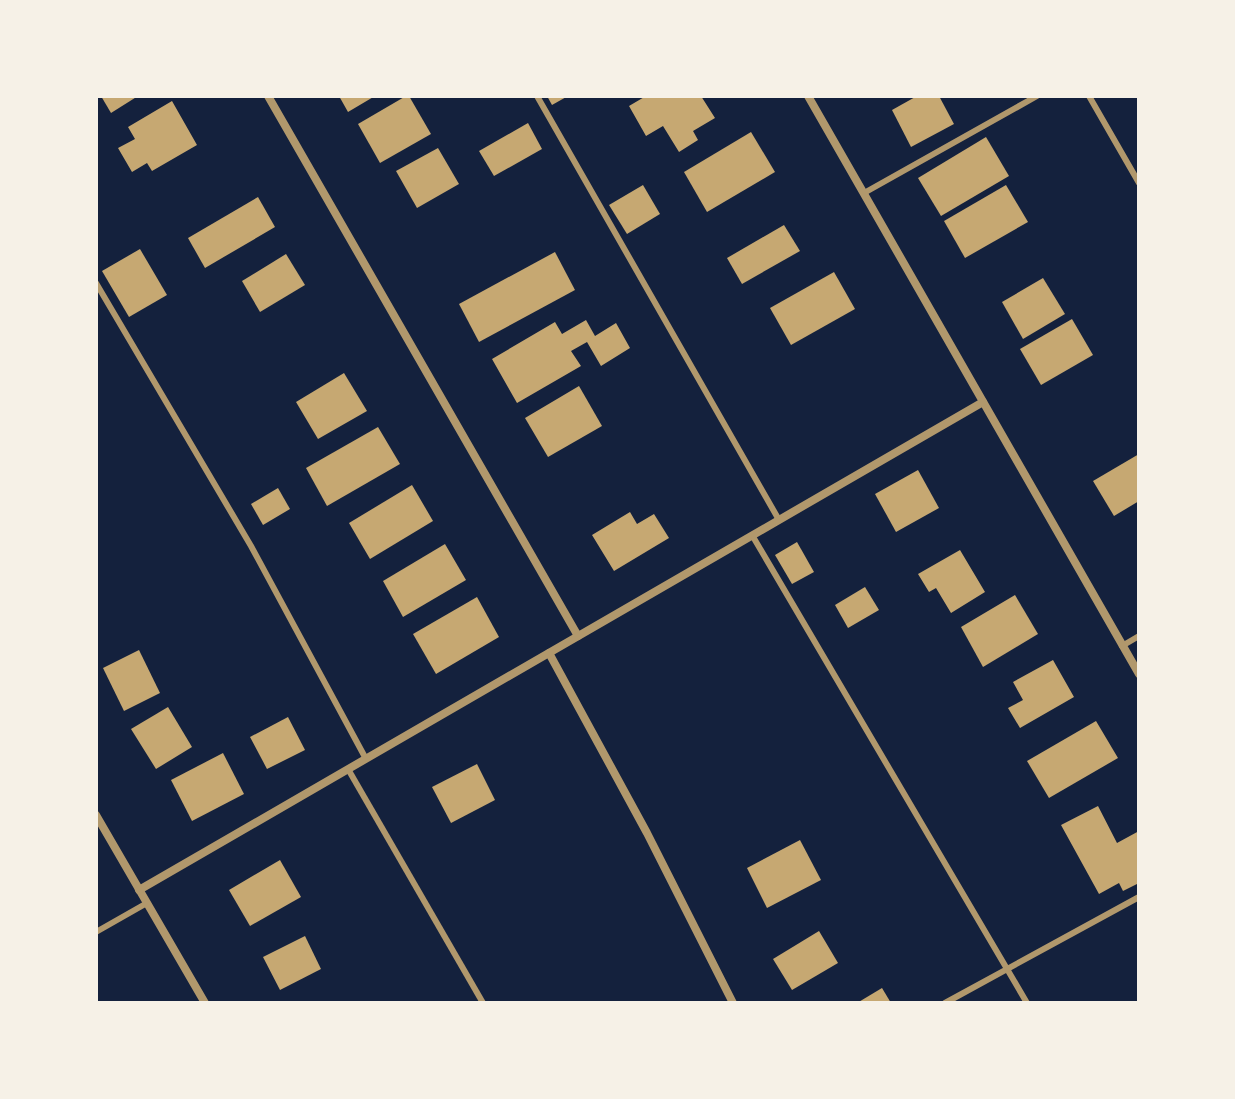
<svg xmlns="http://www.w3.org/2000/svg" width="1235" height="1099" viewBox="0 0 1235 1099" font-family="Jost,sans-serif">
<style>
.building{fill:#c6a872}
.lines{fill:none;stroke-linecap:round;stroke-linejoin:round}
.service{stroke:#b1986c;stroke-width:6}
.minor{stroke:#b1986c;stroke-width:8}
</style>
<rect width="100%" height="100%" fill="#14213d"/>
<g class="building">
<path d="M101,96h37l-27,17z"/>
<path d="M339,96h36l-27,16z"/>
<path d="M406,96h3l22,38 -51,29 -22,-39z"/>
<path d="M547,96h21l-16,9z"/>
<path d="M646,96h55l14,22 -22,13 5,9 -19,12 -16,-26 -17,10 -17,-30z"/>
<path d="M917,96h22l15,28 -43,23 -19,-37z"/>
<path d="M172,101l25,44 -45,26 -5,-8 -15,9 -14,-24 17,-9 -7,-12z"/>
<path d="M528,123l14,26 -48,27 -15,-25z"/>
<path d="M751,132l24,40 -68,40 -23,-40z"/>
<path d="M986,137l23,39 -68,40 -23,-38z"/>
<path d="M438,148l21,36 -42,24 -21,-37z"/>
<path d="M643,185l17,29 -33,20 -18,-29z"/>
<path d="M1006,185l22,37 -63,36 -21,-37z"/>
<path d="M258,197l17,30 -70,41 -17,-30z"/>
<path d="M784,225l16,26 -58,33 -15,-26z"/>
<path d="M140,249l27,46 -38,22 -27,-46z"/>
<path d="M555,252l20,38 -96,52 -20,-38z"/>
<path d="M286,254l19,31 -45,27 -18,-31z"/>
<path d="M834,272l21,37 -64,36 -21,-37z"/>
<path d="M1043,278l22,36 -42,25 -21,-37z"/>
<path d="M1072,319l21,36 -52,30 -21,-36z"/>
<path d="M586,320l9,16 21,-13 14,25 -29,18 -14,-24 -16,9 10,15 -64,37 -25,-44 63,-37 7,12z"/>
<path d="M344,373l23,38 -49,28 -22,-37z"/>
<path d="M579,386l23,40 -54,31 -23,-39z"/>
<path d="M378,427l22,37 -73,42 -21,-38z"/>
<path d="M1139,454v47l-25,15 -21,-35z"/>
<path d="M918,470l21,38 -43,24 -21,-38z"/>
<path d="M412,485l21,36 -63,38 -21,-36z"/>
<path d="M278,488l12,21 -27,16 -12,-21z"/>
<path d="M630,512l7,12 17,-10 15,24 -55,33 -22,-36z"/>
<path d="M797,542l17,30 -22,12 -17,-29z"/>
<path d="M445,544l21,36 -63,37 -20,-36z"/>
<path d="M960,550l25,42 -34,21 -15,-25 -7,4 -11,-18z"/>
<path d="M865,587l14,23 -31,18 -13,-23z"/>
<path d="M1015,595l23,39 -55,33 -22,-40z"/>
<path d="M477,597l22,40 -63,37 -23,-40z"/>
<path d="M139,650l21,43 -36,18 -21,-43z"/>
<path d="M1053,660l21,37 -54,31 -12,-20 15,-8 -10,-18z"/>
<path d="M168,707l24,40 -36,22 -25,-40z"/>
<path d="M288,717l17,33 -38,19 -17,-32z"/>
<path d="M1096,721l22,37 -69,40 -22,-37z"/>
<path d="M223,753l21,41 -52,27 -21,-41z"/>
<path d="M477,764l18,36 -44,23 -19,-36z"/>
<path d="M1098,806l19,37 22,-12v52l-16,8 -4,-8 -20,11 -38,-69z"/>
<path d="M800,840l21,40 -54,28 -20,-40z"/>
<path d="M280,860l21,37 -51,29 -21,-36z"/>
<path d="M819,931l19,32 -46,27 -19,-31z"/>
<path d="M305,936l16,33 -41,21 -17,-33z"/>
<path d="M882,988l9,15h-34z"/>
</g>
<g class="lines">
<g class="service">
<path d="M537,96l242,424"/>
<path d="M1089,96l50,87"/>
<path d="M864,193l173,-97"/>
<path d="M96,283l155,263 115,213"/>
<path d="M752,535l275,468"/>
<path d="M1122,646l17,-10"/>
<path d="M348,769l135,234"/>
<path d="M96,932l51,-29"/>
<path d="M945,1003l194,-106"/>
</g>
<g class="minor">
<path d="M268,96l310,540"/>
<path d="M808,96l331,578"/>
<path d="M549,653l98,180 86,170"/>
<path d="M96,815l109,188"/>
<path d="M139,890l844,-488"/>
</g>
</g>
<rect width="1235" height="1099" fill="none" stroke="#f6f1e7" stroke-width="196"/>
</svg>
